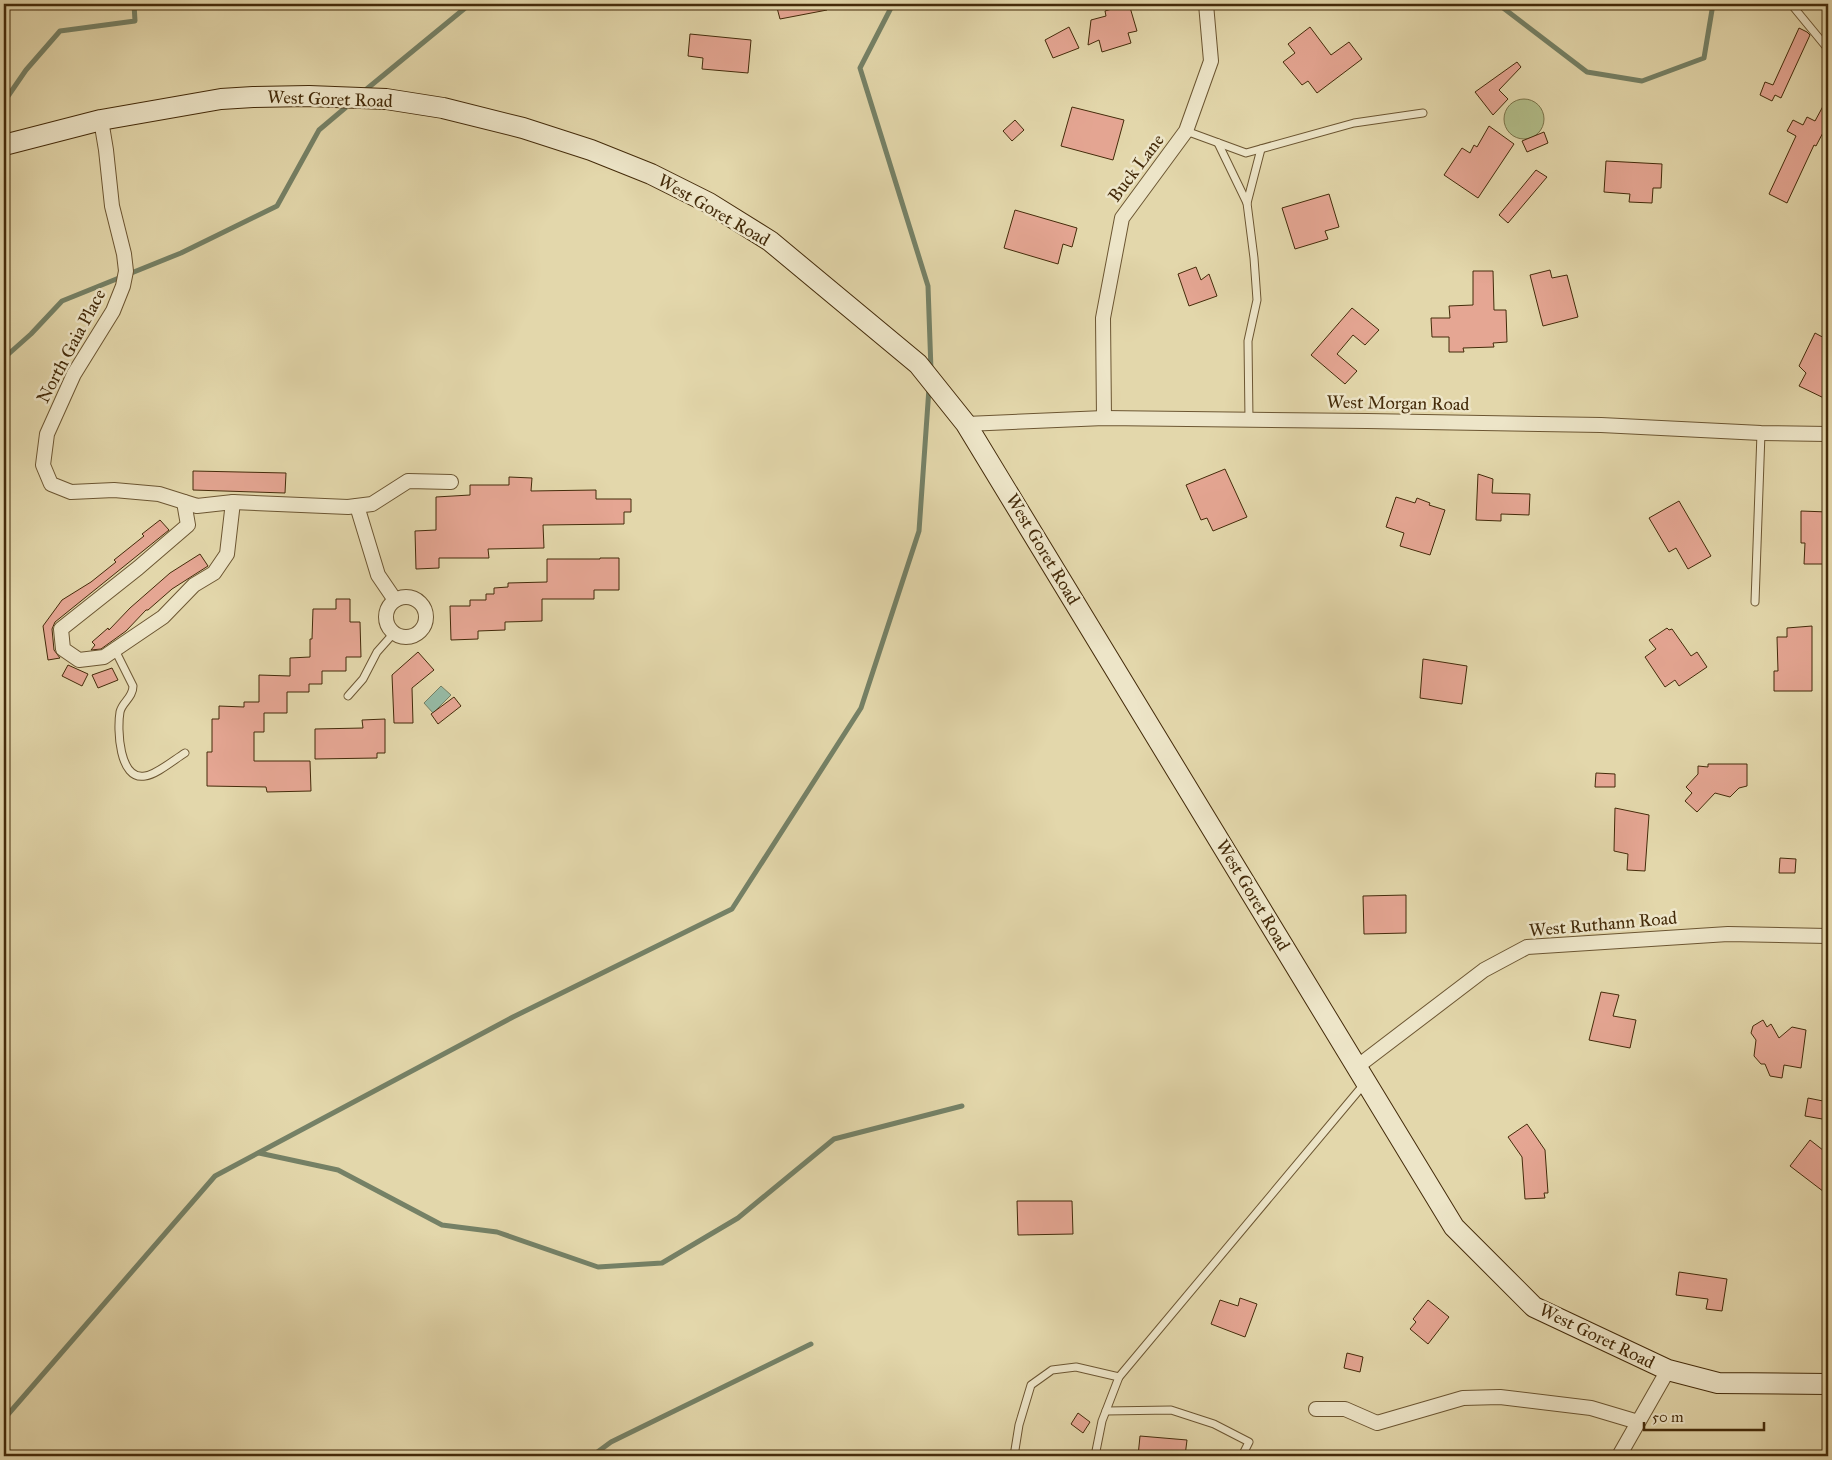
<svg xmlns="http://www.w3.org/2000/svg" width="1832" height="1460" viewBox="0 0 1832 1460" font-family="'IM FELL Great Primer',serif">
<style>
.green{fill:#b2be8a;stroke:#7b744a}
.water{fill:#96baa4;stroke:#758166}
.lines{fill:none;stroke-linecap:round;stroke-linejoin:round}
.stream{stroke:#758166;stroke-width:5}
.building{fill:#e5a693;stroke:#442b0a}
.lane-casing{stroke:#6c5632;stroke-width:9}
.street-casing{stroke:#6c5632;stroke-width:16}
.secondary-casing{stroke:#442b0a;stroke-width:22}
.lane{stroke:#ede5c8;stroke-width:7}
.street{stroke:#ede5c8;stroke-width:14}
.secondary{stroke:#ede5c8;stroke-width:20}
.labels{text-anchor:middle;stroke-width:5;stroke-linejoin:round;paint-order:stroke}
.street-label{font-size:18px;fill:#442b0a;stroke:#ede5c8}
</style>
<rect width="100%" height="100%" fill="#e3d7ab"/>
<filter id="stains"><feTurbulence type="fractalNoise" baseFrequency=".004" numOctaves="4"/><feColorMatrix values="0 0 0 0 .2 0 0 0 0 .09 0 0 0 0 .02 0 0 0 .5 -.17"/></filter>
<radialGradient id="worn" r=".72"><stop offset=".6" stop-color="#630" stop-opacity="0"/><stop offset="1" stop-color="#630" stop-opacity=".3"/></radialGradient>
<circle class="green" cx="1524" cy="119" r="20"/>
<path class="water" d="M441,686l10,9 -18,18 -9,-10z"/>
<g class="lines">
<g class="stream">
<path d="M893,4l-33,64 68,218 3,84"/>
<path d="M1498,4l89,68 55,9 62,-23 9,-54"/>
<path d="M363,92l107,-88"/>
<path d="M4,102l22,-32 34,-39 75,-10 -1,-17"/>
<path d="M4,358l27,-24 31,-33 119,-48 96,-47 42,-76 32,-27"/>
<path d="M259,1153l79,17 104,55 55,7 101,35 64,-4 76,-45 96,-79 128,-33"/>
<path d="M4,1419l211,-243 298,-159 219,-108 129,-201 58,-177 10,-143"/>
<path d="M592,1456l19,-14 200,-98"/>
</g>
</g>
<g class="building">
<path d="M776,4h51v6l-47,9z"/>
<path d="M1129,4l8,27 -9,2 3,10 -29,9 -3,-12 -11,5 3,-25 15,-4 -1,-5z"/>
<path d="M1069,27l10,21 -26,10 -8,-18z"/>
<path d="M1310,27l21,28 18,-13 13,17 -45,34 -9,-12 -6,4 -19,-23 12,-9 -7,-9z"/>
<path d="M1799,28l8,4 3,3 -29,63 -6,-3 -3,6 -12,-6 5,-13 8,3z"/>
<path d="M690,34l61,6 -3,33 -46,-4 1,-11 -15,-2z"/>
<path d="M1517,62l4,5 -22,23 9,9 -15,16 -18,-23z"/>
<path d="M1828,97v26l-12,23 -2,-1 -27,58 -18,-9 27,-58 -9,-5 6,-11 10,5 4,-8 8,4z"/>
<path d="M1072,107l52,13 -11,40 -52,-14z"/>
<path d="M1015,120l9,10 -12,11 -9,-10z"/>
<path d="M1489,126l25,18 -36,54 -34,-23 18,-27 8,5 4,-8 3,2z"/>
<path d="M1544,132l4,11 -21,9 -5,-11z"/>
<path d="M1606,161l56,3 -1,24h-8l-1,15 -23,-1 1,-8 -26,-2z"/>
<path d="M1536,170l11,7 -39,46 -9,-8z"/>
<path d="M1329,194l10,33 -14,4 3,8 -33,10 -13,-41z"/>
<path d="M1015,210l62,18 -5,19 -9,-3 -5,20 -54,-16z"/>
<path d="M1196,267l5,13 8,-6 8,22 -28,10 -11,-32z"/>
<path d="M1550,270l2,8 15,-3 11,42 -35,9 -13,-51z"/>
<path d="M1473,271h20l1,39h12l1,32 -14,1 1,4 -31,1 1,4h-15v-15h-17l-1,-19h19l-1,-12 24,-1z"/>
<path d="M1352,308l27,22 -14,15 -12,-10 -16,19 20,17 -12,13 -34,-29z"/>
<path d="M1815,333l13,7v60l-29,-14 7,-13 -7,-7z"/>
<path d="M1225,469l22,48 -34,14 -6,-13 -6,2 -15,-35z"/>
<path d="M193,471l93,2 -1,20 -92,-3z"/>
<path d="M1478,474l15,5 -1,14 38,1 -1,21 -28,-1v7l-25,-1z"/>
<path d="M509,477l23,1 -1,13 65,-1v9h35v13h-7v12l-81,1 1,23 -56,1 1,9h-50v10l-23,1 -1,-38 21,-1v-33l34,-2v-10h39z"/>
<path d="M1396,497l19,6 2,-5 13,5 -1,2 16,5 -15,45 -30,-9 4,-13 -18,-6z"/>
<path d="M1679,501l32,55 -23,13 -12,-21 -7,4 -20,-34z"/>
<path d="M1801,511l27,1v52h-24l1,-21h-4z"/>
<path d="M160,520l9,10 -114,92 -3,7 2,21 6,8 -12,2 -5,-34 19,-26 29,-18 25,-20 -2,-2 30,-24 -2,-2z"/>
<path d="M200,554l8,12 -36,23 -24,21h-2l-20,21 -25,18 -10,1 4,-5 -3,-3 16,-14 1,2 21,-22 40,-35z"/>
<path d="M600,558h19v32h-25v9h-52v22l-37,1v8l-27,1v8l-27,1 -1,-34h20v-6h16v-6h8v-6l14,-1v-4l39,-1v-23h53z"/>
<path d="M336,599h14v23h10l1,35h-15v14h-24v13h-13v8h-22v21h-23v19h-10v29h56l1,30 -44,1 -1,-5 -59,-1v-34h5v-33h7v-13l25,1v-5h15v-27l31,1v-18l20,-1v-18h2l1,-30h23z"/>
<path d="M1812,626v65h-38v-20h4l-1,-34h10v-9z"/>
<path d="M1667,628l2,2 3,-1 19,27 6,-4 10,15 -28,19 -4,-6 -10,7 -20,-30 11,-8 -7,-9z"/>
<path d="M418,652l16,18 -22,18 1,35h-19l-2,-48z"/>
<path d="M1423,659l44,7 -5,38 -42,-6z"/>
<path d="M68,665l20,9 -6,12 -20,-10z"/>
<path d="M112,668l6,12 -20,8 -6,-13z"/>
<path d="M454,697l7,9 -23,18 -7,-10z"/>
<path d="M385,719v34h-8v5l-62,1v-30l48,-1 -1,-8z"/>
<path d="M1708,764h39v22l-8,2 -9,9 -15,-4 -18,19 -12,-11 7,-8 -6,-6 12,-13v-8l10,1z"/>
<path d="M1596,773l19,1v13h-20z"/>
<path d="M1615,808l34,7 -4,56 -18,-1 1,-16 -14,-3z"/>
<path d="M1780,858l16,1 -1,14h-16z"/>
<path d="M1406,895v38l-42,1 -1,-38z"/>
<path d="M1601,992l18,3 -6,21 23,4 -6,28 -41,-8z"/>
<path d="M1763,1020l4,7 4,-3 8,14 13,-11 14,3 -5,38 -17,-3 -2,13 -12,-2 -5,-12h-4l-7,-8 2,-16 -5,-7 2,-7z"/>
<path d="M1808,1098l20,4v18l-23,-4z"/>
<path d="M1527,1124l18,26 3,43h-4l1,5 -20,1 -3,-42 -14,-20z"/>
<path d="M1810,1140l18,14v41l-38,-29z"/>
<path d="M1017,1201h55l1,33 -55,1z"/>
<path d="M1679,1272l48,7 -5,32 -16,-2 2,-10 -32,-4z"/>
<path d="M1240,1298l17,6 -12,33 -34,-13 9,-24 18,6z"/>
<path d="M1428,1300l21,17 -21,27 -18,-15 6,-7 -3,-3z"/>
<path d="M1347,1353l16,4 -3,15 -16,-4z"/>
<path d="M1078,1413l12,9 -7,11 -12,-9z"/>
<path d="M1140,1436l47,4 -2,16h-47z"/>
</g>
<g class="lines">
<g class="lane-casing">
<g id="lane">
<path d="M1791,4l37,45"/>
<path d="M1186,131l60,22 108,-30 69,-10"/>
<path d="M1218,143l29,60"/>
<path d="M1249,420l-1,-79 9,-41 -3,-42 -7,-55 14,-54"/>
<path d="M1755,602l6,-169"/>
<path d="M115,650l18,36c0,12 -11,16 -13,26 -3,17 -1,69 25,64 11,-1 30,-17 40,-23"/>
<path d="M348,696l15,-17 14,-27 16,-18"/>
<path d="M1106,1411l65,-1 43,14 35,18 -7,14"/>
<path d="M1014,1456l5,-31 12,-40 21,-15 24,-3 43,10 246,-294"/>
<path d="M1095,1456l7,-35 17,-44"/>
</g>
</g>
<g class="street-casing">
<g id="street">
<path d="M101,120l5,30 6,56 12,48 2,17 -3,15 -10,25 -39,63 -27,60 -4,31 8,19 20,8 43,-2 45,4 38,12 36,-4 115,5 24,-3 36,-23 43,1"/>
<path d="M1104,418l-1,-100 19,-100 64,-87 25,-70 -5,-57"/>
<path d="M966,424l138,-6 263,3 234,4 160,8 67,1"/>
<path d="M184,502l4,23 -50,43 -77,61 2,20 16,11 25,-3 59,-40 31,-32 20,-12 13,-19 6,-52"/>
<path d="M357,506l21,69 17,25"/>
<circle cx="406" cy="617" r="20"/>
<path d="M1358,1066l126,-96 43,-23 201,-13 100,2"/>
<path d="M1316,1409h29l32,14 86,-25 37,-1 91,11 47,14"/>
<path d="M1619,1456l49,-86"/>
</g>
</g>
<g class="secondary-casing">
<path id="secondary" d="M4,145l97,-25 120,-21 32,-2 56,-1 77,3 57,9 80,20 68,22 60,24 58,29 61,38 148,123 48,60 488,803 80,80 134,63 50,13 110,1"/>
</g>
<use href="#lane" class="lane"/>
<use href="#street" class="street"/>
<use href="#secondary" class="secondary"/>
</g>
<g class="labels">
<g class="street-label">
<text transform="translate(330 99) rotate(2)" y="6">West Goret Road</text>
<text transform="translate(1136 168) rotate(-53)" y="6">Buck Lane</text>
<text transform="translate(714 210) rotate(30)" y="6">West Goret Road</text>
<text transform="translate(71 346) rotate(-62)" y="6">North Gaia Place</text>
<text transform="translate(1398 403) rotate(1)" y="6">West Morgan Road</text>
<text transform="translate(1043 549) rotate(59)" y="6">West Goret Road</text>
<text transform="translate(1253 895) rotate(59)" y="6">West Goret Road</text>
<text transform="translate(1603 924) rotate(-5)" y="6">West Ruthann Road</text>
<text transform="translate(1597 1336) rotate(26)" y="6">West Goret Road</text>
</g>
</g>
<rect width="1832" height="1460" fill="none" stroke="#e3d7ab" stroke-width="20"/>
<rect x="5" y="5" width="1822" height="1450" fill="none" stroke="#442b0a" stroke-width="2.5"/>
<rect x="10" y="10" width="1812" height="1440" fill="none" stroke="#442b0a"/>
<path d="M1644 1422v8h120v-8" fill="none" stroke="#442b0a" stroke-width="2.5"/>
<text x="1652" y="1422" font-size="15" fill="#442b0a" stroke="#ede5c8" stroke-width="4" paint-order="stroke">50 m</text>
<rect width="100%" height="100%" filter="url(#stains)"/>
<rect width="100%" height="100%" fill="url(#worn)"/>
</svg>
